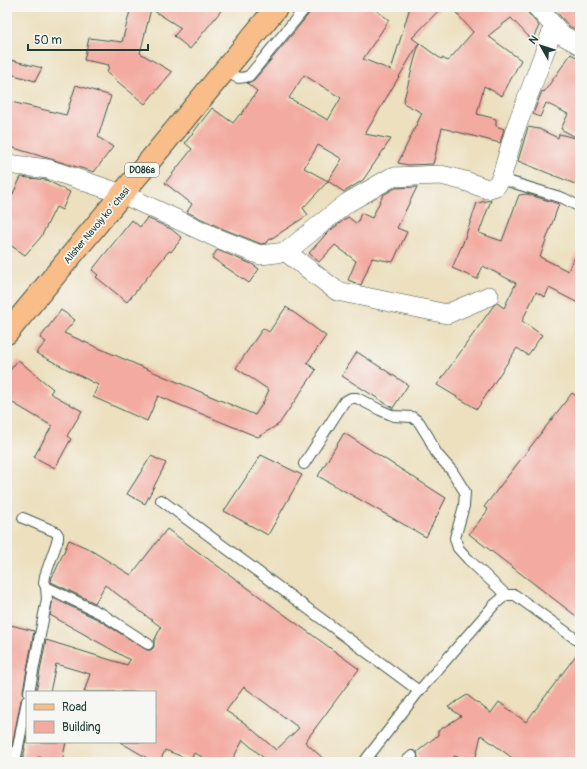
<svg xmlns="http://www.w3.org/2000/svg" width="587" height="769" viewBox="0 0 587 769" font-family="Pangolin,sans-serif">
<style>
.building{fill:#f3aaa0;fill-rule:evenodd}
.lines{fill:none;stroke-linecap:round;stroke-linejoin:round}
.lane-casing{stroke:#3e5549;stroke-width:12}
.street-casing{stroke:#3e5549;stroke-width:20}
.primary-casing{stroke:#3e5549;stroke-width:24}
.lane{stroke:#fff;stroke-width:10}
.street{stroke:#fff;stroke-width:19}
.primary{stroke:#f8bd89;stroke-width:22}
.labels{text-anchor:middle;stroke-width:3.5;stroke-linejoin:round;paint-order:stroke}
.shield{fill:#f6f6f2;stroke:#60746d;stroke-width:1}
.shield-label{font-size:9px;font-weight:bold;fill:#1f3d34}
.street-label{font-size:10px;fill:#1f3d34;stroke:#f6f6f2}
</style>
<rect width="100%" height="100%" fill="#f6f6f2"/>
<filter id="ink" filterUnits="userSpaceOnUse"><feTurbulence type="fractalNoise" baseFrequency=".025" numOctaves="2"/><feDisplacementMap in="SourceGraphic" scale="8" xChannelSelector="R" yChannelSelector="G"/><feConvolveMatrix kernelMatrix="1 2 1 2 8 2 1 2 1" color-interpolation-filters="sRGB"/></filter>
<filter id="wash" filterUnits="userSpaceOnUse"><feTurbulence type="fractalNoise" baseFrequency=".012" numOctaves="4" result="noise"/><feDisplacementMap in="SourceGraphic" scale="16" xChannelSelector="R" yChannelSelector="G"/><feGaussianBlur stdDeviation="0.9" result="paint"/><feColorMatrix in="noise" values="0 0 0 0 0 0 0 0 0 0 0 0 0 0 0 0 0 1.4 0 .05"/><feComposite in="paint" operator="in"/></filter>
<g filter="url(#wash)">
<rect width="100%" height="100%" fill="#ece0bf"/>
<g id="blocks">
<g class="building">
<path d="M131,7h93l-34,42 -16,-13 7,-8 -30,-19 -11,44 32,19 -27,32 -38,-31 2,-8 -25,-5 5,-22 33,4z"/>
<path d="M312,7h60l17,13 -26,39 28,11 19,-63h32l-30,31 29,21 1,-1 6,3 25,-29 -22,-25h75v3l3,4 10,12 -7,14 -21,-22 -23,18 33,24 -19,36 -18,-10 -7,28 19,5v7l8,3 -4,14 -58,-15 -9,36 -25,1 -10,-2 24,-50 -19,-10 16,-60 -54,91 26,5 -28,41 -19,12 -16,-11 14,-22 -24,-14 -14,23 24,13 -25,27 5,7 -39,25 -3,3 -5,1 -40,-16 -34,-16 5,-8 -27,-21 27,-34 -7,-6 27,-35 21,15 7,-9 1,1 16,-24 -10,-8 7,-3 41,-49 16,-20zM304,75l37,23 -13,22 -39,-22z"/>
<path d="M552,7h17l11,11v14l-11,-6z"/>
<path d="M571,54l9,5v127l-62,-25 10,-34 11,2 19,9 1,-4 20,5 -18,-10 7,-15 -22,-11 -6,14 -7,-3 9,-23 2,1z"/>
<path d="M7,59l35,9 -7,13 -28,-8z"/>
<path d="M76,85l35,11 -13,41 15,10 -19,25 -87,-26v-45l59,14z"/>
<path d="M21,177l25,3 24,12 -8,18 -6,-3 -15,30 -16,18 -18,-12v-37z"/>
<path d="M417,187l-20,41 10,4 -14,30 -21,-4 -11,27 -13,-5 8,-19 -21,-16 -16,17 -10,-9 18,-20 21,-16 9,7 4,-11 11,5 11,-23 12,-7z"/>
<path d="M527,194l32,10 -19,53 28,14 12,-24v57l-31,-16 -4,9 -9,-5 -14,29 20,14 -14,20 -11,-7 -40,61 -40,-24 57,-80 3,-2 7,5 12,-25 -33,-17 -6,13 -25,-11 11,-25 14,-40 14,-3 -12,33 23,8 17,-46z"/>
<path d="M147,218l24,11 11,9 -11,14 -2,-1 -42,51 -31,-25 2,-2 -6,-5 40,-50 8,7z"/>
<path d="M217,250l35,14 7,5 -10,14 -37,-25z"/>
<path d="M286,307l40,29 -19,27 9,7 -37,54 -21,13 -100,-41 -11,25 -54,-24 5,-12 -62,-32 10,-11 -6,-4 21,-28 14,10 -11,13 92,40 99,42 8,-12 6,-13 -33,-22 27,-40 6,4z"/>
<path d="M357,352l51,33 -15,23 -51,-32z"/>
<path d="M18,360l35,29 -3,4 32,18 -15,25 4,3 -16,29 -21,-11 18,-31 -41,-24 -4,-3v-25z"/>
<path d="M572,393l8,6v220l-111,-85 19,-24 -4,-3z"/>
<path d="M344,433l102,65 -20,39 -108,-61z"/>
<path d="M261,455l41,20 -34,60 -44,-24z"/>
<path d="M151,456l15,7 -21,41 -18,-10z"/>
<path d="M167,529l192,140 -54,73 22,20h-63l2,-2 -23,-20 -12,22h-18l-19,-9 -3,7 -26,-10 -5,12h-6l-34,-20h35v-50h-71l6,-18 -34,-10 -6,28h-14l10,-52 81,25 3,-5 -80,-45 3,-17 46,22 48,30h4l3,-3v-6l7,-14 -56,-42 -10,18 -44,-21 1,-5 3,-5 14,-32 18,8 44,27zM244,687l55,41 -23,22 -30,-26 -20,-13z"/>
<path d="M7,624l27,7 -11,60 1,5 -3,4 -9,46 -5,-2z"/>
<path d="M580,650v112h-62l-37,-27 -6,26 -21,-5v6h-39l3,-4 -1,-6 21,-17v-4l23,-15 -13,-9 19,-12 24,18 8,-11 27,20z"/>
<path d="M27,735v7h39l-4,19 -24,-4 -1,5h-15l3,-13 -1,-1z"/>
</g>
</g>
</g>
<g filter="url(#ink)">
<use href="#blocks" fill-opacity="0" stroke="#3e5549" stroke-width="1"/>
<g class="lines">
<g class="lane-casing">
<g id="lane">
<path d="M226,70c9,7 11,10 23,6l57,-69"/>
<path d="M501,179l62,19 17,9"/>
<path d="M304,464l40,-62 7,-4h6l23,12 14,6 18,1 7,5 10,16 4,9 4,7 15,17 13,21 -1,14 -9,32 3,10 10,11 38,36"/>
<path d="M161,500l258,191"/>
<path d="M23,518l33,14 2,3v4l-13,37 -1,7 2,4 1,12 -18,93"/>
<path d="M46,587l56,27 46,30"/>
<path d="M15,762l12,-61"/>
<path d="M364,762l55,-71 75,-86 12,-10h9l65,47"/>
<path d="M405,762l7,-6"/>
</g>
</g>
<g class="street-casing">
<g id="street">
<path d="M537,7l25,28 18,10"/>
<path d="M7,164l41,5 74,25 95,44 43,17 26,-3 61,-49 45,-26 49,-2 24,6 22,8 9,-3 5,-7 14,-49 18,-47 21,-57"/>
<path d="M286,252l51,39 110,23 42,-18"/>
</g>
</g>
<g class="primary-casing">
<path id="primary" d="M7,333l270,-326"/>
</g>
<use href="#lane" class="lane"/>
<use href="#street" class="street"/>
<use href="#primary" class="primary"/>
</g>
</g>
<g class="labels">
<rect class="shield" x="125" y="163" width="34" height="14" rx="3"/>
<g class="shield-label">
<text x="142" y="173">D086a</text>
</g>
<g class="street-label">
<text transform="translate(96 225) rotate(-50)" y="4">Alisher Navoiy koʻchasi</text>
</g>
</g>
<rect width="587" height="769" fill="none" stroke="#f6f6f2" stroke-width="24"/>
<rect x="26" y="691" width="130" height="52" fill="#f6f6f2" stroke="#a0aca6"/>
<rect x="34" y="704" width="20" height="6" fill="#f8bd89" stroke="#a0aca6"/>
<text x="62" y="711" font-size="12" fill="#1f3d34">Road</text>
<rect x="34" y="721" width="20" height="12" fill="#f3aaa0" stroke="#a0aca6"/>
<text x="62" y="731" font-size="12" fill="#1f3d34">Building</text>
<g transform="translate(541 46) rotate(309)" stroke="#f6f6f2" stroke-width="3" paint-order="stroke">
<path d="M0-3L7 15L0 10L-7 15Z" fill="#1f3d34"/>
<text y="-6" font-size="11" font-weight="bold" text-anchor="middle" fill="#1f3d34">N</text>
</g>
<path d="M28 44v6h120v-6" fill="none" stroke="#1f3d34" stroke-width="2"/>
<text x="34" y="44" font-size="12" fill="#1f3d34" stroke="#f6f6f2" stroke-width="3" paint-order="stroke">50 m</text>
</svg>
